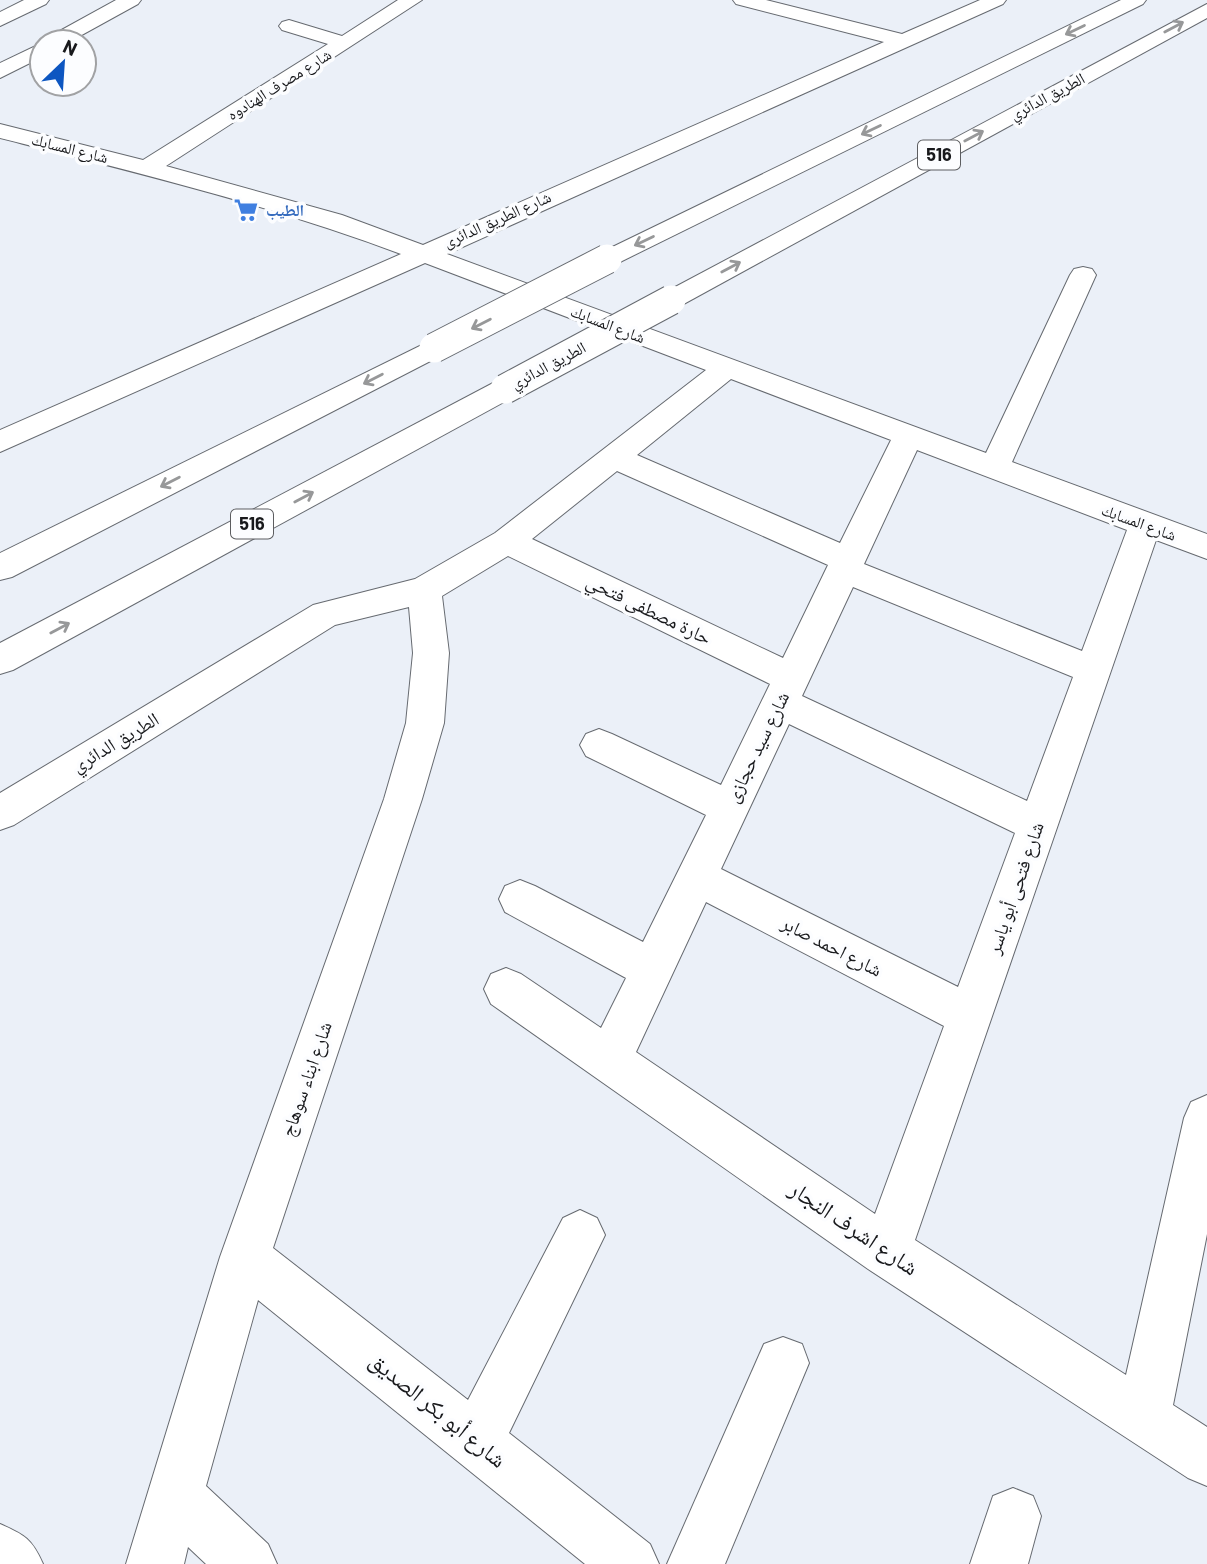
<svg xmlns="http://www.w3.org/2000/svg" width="1207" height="1564" viewBox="0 0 1207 1564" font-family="Barlow,'Noto Naskh Arabic',sans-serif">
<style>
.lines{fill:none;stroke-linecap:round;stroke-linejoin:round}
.minor-casing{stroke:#666a70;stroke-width:2}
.highway-casing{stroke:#666a70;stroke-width:2}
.minor{fill:#fff;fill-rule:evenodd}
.highway{fill:#fff;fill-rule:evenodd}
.highway-bridge-casing{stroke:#666a70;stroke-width:31;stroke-linecap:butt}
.highway-bridge{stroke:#fff;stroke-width:29}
.oneway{stroke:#979899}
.labels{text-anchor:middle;stroke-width:7;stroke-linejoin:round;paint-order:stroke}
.far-street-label{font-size:16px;fill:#18191c;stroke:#fcfdff}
.far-shop-label{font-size:16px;font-weight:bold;fill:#366cbe;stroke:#fcfdff;text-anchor:start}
.shield{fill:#fcfdff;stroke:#5c5d60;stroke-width:2}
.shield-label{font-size:18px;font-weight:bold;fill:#18191c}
.street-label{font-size:19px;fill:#18191c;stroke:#fcfdff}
.near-street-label{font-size:23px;fill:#18191c;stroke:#fcfdff}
</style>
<rect width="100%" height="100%" fill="#ebf0f8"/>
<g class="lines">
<g class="minor-casing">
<g id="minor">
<path d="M24,0h25l-3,4 -46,22v-14z"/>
<path d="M116,0h25l-3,4 -69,38h-25l3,-4z"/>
<path d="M398,0h24l-256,166 176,49 81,30 461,-203 -148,-38 -3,-4h33l136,34 78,-34h26l-3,4 -556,250 539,199 84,-178 4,-6 9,-2 9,2 4,6 -84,187 195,72v25l-51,-19 -241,700 211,135 58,-257 7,-16 16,-7v139l-34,171 34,22v59l-19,-8 -320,-209 -377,-265 -7,-15 7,-15 15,-6 15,6 80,54 25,-50 -121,-66 -6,-13 6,-13 15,-6 15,6 108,56 63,-127 -120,-59 -6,-11 6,-11 13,-5 13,5 109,51 49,-101 -262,-128 -66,40 7,57 -5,70 -22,76 -149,449 195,152 95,-182 17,-8 17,8 8,17 -96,198 141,111 9,20h-74l-327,-264 -52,186 62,58 9,20h-71l-18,-17 -4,17h-58l94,-307 164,-458 22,-76 7,-70 -4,-46 -74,18 -321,200 -14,5v-37l313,-188 102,-26 80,-46 211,-163 -281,-107 -425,189v-22l401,-176c-131,-49 -266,-82 -401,-116v-14l143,36 185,-116 -46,-14 -3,-4 3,-4 7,-2 53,16zM731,379l160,61 -51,103 -203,-88zM917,450l210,80 -45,121 -218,-87zM617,471l211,94 -45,93 -251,-119zM853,587l220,90 -46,124 -225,-105zM789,724l226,109 -57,154 -237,-118zM706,902l238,124 -69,188 -239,-162z"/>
<path d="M42,43v14l-42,21v-15z"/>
<path d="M783,1337l19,7 7,19 -84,201h-58l97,-220z"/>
<path d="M1013,1488l20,8 8,20 -13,48h-58l23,-68z"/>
<path d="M0,1524c25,11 32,15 43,40h-43z"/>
</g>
</g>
<g class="highway-casing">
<g id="highway">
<path d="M1121,0h25l-3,4 -527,260 -9,3 -9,-3 -4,-5 4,-5z"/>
<path d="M1207,4v14l-527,288 -9,2 -9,-2 -4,-6 4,-6z"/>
<path d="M434,339l10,3 4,6 -4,6 -432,223 -12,3v-27z"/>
<path d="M505,380l10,2 4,7 -4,7 -502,274 -13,4v-31l495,-261z"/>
</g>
</g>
<use href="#minor" class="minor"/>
<use href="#highway" class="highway"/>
<g class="highway-bridge-casing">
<g id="highway-bridge">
<path d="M434,348l173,-89"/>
<path d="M505,389l166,-89"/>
</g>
</g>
<use href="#highway-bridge" class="highway-bridge"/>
</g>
<defs><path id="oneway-shaft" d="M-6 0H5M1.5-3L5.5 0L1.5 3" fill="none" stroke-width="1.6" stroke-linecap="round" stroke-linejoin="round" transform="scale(1.75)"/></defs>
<g class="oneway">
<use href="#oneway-shaft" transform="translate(1174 27) rotate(-28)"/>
<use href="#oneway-shaft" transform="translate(1075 30) rotate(154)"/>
<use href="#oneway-shaft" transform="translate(871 130) rotate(154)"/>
<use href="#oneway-shaft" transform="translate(974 136) rotate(-28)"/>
<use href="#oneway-shaft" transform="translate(644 241) rotate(154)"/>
<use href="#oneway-shaft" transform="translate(731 267) rotate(-28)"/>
<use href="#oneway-shaft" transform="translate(481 324) rotate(153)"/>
<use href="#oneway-shaft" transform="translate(373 379) rotate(153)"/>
<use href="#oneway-shaft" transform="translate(170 482) rotate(153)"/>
<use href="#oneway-shaft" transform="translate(304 497) rotate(-28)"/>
<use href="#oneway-shaft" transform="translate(60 628) rotate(-28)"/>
</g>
<defs>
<g id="supermarket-bare" transform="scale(1.89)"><path d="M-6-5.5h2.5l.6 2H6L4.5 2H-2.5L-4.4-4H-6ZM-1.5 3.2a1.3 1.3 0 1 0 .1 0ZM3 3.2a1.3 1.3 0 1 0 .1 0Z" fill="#3f7fe0" stroke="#fcfdff" stroke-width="2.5" paint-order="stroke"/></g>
</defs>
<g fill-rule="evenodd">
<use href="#supermarket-bare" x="246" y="210"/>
</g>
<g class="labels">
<g class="far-street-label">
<text transform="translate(279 84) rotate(-32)" y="6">شارع مصرف الهنادوه</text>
<text transform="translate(1047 96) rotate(-28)" y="6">الطريق الدائري</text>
<text transform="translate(70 148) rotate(14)" y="6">شارع المسابك</text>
<text transform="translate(497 219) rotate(-24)" y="6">شارع الطريق الدائرى</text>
<text transform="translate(608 324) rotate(21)" y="6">شارع المسابك</text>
<text transform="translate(548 365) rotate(-28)" y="6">الطريق الدائري</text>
<text transform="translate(1139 522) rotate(20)" y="6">شارع المسابك</text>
</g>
<g class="far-shop-label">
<text x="266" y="216">الطيب</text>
</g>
<g class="shield">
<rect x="918" y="140.5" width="42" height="29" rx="5"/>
<rect x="231" y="509.5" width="42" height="29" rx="5"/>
</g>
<g class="shield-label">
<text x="939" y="161">516</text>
<text x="252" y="530">516</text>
</g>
<g class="street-label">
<text transform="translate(649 609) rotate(26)" y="7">حارة مصطفى فتحي</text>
<text transform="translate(115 742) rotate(-31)" y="7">الطريق الدائري</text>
<text transform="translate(757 747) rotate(-64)" y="7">شارع سيد حجازى</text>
<text transform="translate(1015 888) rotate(-71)" y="7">شارع فتحى أبو ياسر</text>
<text transform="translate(832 946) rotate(27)" y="7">شارع احمد صابر</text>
<text transform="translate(306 1079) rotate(-71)" y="7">شارع ابناء سوهاج</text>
</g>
<g class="near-street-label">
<text transform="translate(854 1228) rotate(34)" y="8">شارع اشرف النجار</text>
<text transform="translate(438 1410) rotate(39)" y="8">شارع أبو بكر الصديق</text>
</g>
</g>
<g transform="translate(63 63) rotate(25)"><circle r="33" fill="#fcfdff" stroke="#a1a2a4" stroke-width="2"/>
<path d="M0-5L12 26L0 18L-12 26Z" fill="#0d56c1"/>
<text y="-10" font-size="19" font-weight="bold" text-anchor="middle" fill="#18191c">N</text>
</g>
</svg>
